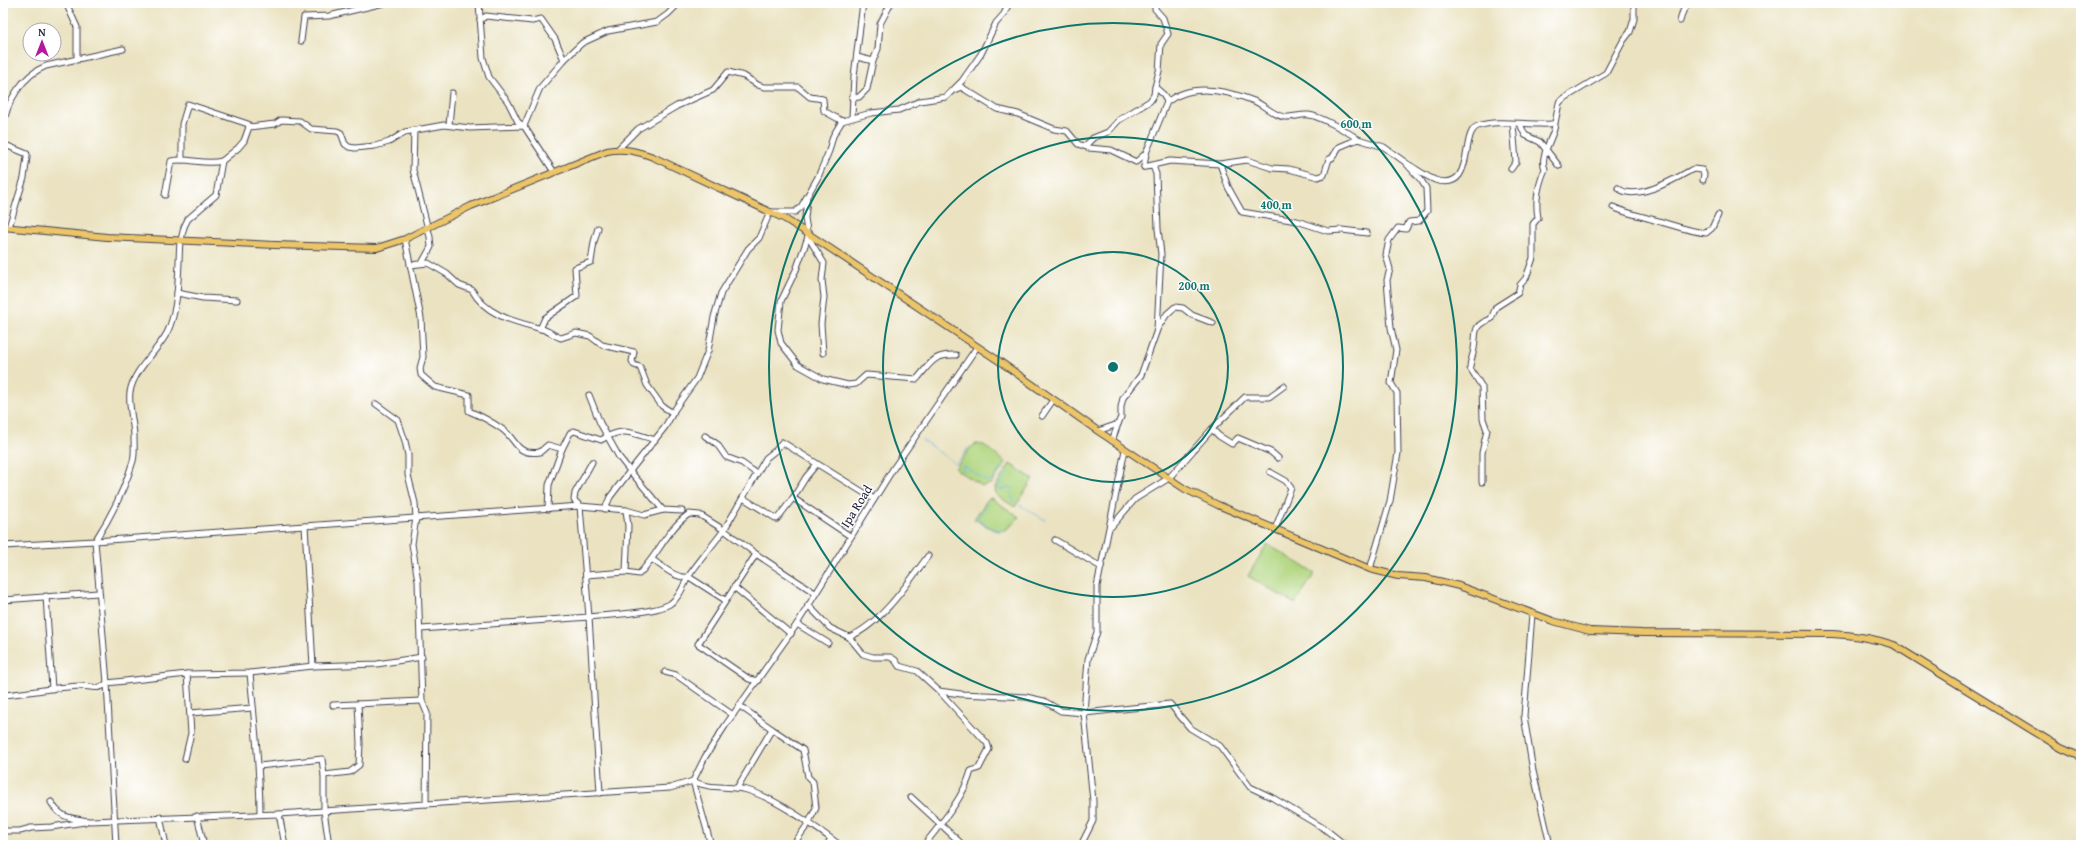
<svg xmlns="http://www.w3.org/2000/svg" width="2084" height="848" viewBox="0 0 2084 848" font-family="'Gentium Book Plus',serif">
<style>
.green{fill:#b0d67f;stroke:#697c5d}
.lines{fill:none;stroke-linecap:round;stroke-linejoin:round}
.stream{stroke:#6eb8e7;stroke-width:1}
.minor-casing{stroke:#403f4f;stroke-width:7}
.major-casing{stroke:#403f4f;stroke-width:8}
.minor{stroke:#fff;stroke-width:5}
.major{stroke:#ecc569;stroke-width:6}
.ring{fill:none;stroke:#0f766e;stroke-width:2}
.labels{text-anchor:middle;stroke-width:3;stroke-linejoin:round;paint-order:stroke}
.street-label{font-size:13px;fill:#22223b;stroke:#fff}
.centre{fill:#0f766e;stroke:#fff;stroke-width:2}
.ring-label{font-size:12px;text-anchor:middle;font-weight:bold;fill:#0f766e;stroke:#fff;stroke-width:3;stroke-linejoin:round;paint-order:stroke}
</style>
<rect width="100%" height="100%" fill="#fff"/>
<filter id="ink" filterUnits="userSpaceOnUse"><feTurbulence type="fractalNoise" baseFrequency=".025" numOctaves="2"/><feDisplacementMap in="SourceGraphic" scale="8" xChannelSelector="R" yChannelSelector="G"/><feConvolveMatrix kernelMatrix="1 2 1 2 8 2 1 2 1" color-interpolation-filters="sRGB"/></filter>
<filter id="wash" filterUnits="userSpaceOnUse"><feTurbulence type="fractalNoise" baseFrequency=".012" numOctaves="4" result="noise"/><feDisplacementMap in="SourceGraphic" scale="16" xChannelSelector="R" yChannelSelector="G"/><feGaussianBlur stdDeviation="0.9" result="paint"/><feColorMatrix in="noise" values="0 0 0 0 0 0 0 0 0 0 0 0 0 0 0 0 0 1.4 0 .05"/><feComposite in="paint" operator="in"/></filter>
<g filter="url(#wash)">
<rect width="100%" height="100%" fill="#eae2c0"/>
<g class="green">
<path d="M976,444l8,1 22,18 -15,21 -9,2 -27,-17 15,-21z"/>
<path d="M1010,464l23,15 -18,28 -19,-12 -1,-8z"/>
<path d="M991,498l28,19c-18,22 -23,14 -45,2l14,-20z"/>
<path d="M1267,544l48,29 -20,31 -47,-28z"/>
</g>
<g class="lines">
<g class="stream">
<path d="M922,440l34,24 12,-16"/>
<path d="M965,471l-3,-2 1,-4 23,16 6,-1 11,-15"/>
<path d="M1009,472l-11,14 1,4 13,-3v12l4,3"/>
<path d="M987,504l-10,15 15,9 12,3"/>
<path d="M1020,505l25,15"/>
</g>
</g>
</g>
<g filter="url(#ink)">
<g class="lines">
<g class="minor-casing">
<g id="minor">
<path d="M66,3l11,24v33"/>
<path d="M479,3l4,55 6,19 19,25 10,20 6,4 16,-38 24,-28 18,-17 26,-12 49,-9 11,-8 11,-11"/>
<path d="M480,20l6,-4 46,5 9,-2 14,20 9,21"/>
<path d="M1680,21l3,-10 6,-8"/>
<path d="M301,41l3,-24 25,-1 55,-13"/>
<path d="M857,57l16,4 5,-12 2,-25 11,-21"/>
<path d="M954,90l7,-3 36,22 21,5 36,15 13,2 11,13 11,4 22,2 25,12 10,-9"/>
<path d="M852,98l7,-1 8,-8 6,-28"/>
<path d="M1167,102c25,-20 59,-12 87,-1 10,4 19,14 30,16 8,1 17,-3 25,-2 11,1 39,17 49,24"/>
<path d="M852,117l2,-41 9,-73"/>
<path d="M1520,124l5,11 15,7 19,24"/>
<path d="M449,125l3,-32"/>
<path d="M3,127c3,-25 20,-52 43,-61l77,-17"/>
<path d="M414,130l-1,40 17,67 1,10 -9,16"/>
<path d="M3,144l24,10v3l-3,21 -15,49"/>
<path d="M1085,146l8,-8 15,-6 11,-12 31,-19 4,-6 1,-8"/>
<path d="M618,149l20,-20 39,-23 36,-16 15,-18 16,4 14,9 6,2h34l12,10 13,2 1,12 18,10"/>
<path d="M182,160v-36l6,-20 60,20 1,3"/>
<path d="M1406,163c9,5 19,13 29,17 42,13 24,-48 43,-54 18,-6 39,-2 58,-2 6,0 13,1 19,-1l4,-20 4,-4 43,-26 17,-32 7,-9 4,-13v-16"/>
<path d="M1220,164l8,23 14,25 55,9 31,10 14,-1 25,3"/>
<path d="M1144,167l26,-6 50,3 27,-4 25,8 17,1 29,8 6,-2 5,-16 3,-1 7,-11 19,-8 26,8 21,15 16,18 5,8 1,23 -8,10 -10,1 -3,7 -8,-1 -9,12 -3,15 4,14 -3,11 4,48 5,22 -5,33 6,10 1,60 -8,48 -20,68"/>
<path d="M1511,169l5,-7 -3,-38"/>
<path d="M1618,188c17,15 59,-10 75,-19l9,1 2,4 -1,6"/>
<path d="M165,195l6,-34c19,-4 32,5 51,0"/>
<path d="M807,200l-2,18 3,19 16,26 -2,17 2,17 -3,27 2,29"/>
<path d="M1613,207c12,6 25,8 38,12 19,5 36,12 55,14l6,-5 6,-13"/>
<path d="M808,237l-12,33 -15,31 -3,29 3,13 17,22 25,14 25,6 8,-1 10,-9 51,4c14,-16 16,-25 39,-24"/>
<path d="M405,239l16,79 2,39 -3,11 1,7 14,12 34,8v16c12,5 23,11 33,18 15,10 13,27 38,23l8,-7 14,4 8,-16 4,-2 27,9c22,-14 31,-7 54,0"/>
<path d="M181,240l3,-13 4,-8 28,-24 6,-34 16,-13 6,-7 5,-14 26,-3 6,-4 19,1 11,8 26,2 4,2 4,11 4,3 6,1 20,-2 14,-4 16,-10 39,-7 26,3 54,-2 30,46"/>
<path d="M410,265l18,-2 19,11 12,11 13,5c14,26 44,32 70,39 7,2 13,7 19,9l15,-5 14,3 12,9 32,7 -2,9 2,4 6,2 7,18 15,21 11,7"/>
<path d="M177,293l26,5 34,2"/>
<path d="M540,329l5,-11 32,-22 -2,-28 16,-6 3,-20 4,-14"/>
<path d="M1157,329l10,-15 8,-7 8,1 9,7 21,8"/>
<path d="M589,395l11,28 19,34 11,14 -20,26 -5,12"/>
<path d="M1042,416l11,-16"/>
<path d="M1212,429l7,7 13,8 6,-6 33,14 7,6"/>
<path d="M1098,431l20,-7 3,-7v-10l2,-9 18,-23 16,-45 4,-76 -3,-25 -2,-55 -3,-8 -9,1 2,-14 21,-51 -3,-7 -9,-8 4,-16 2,-27 7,-10 -5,-16 -8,-9v-6"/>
<path d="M705,436l12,8 9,13 16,6 14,10"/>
<path d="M1112,441l6,-17"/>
<path d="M1270,472l16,9 5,7 -16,41"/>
<path d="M1482,482v-29l5,-23 -4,-11 -1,-32 -12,-19c0,-7 3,-12 4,-19 3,-17 -3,-23 17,-30l5,-12 22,-14 2,-8 6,-7 7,-20v-34l5,-6c-3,-18 0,-32 7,-49 -6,-13 8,-30 10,-44"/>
<path d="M743,498l34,21 16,-21 57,38"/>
<path d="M793,498l13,-21 10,-12"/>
<path d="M548,509l1,-24 13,-36"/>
<path d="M626,510l2,16 -2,46 13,2c19,-19 28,-45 50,-60l11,1 24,15 42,-72 10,-8 6,-8 92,57"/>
<path d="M682,511l-19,-1 -33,-39 35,-44 10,-18 22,-31 11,-27 6,-34 7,-24 27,-44 11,-11 11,-26h25l6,-5 17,-30 11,-26 4,-15 9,-15 29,-8 28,-3 21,-9 26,-4 16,-16 19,-27 15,-31 8,-9 5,-11"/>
<path d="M305,526l8,140"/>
<path d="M1111,527l24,-28 34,-21 43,-49 33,-32h24l15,-11"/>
<path d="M1055,540l46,27"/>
<path d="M3,546l92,-5c15,-23 30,-53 38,-80 2,-7 1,-16 1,-24 0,-14 -6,-31 -4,-45 4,-23 26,-39 37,-59 13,-27 11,-64 13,-93"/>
<path d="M756,554l59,39"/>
<path d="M653,560c10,7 23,19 36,17l36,23"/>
<path d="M586,575l40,-3"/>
<path d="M734,587l57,47"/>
<path d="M46,596l6,93"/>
<path d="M3,600l95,-7"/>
<path d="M808,605l22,23 19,9 14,17 10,3h17l5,3 4,6 18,5 22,20 22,3 65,3 18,4 17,10 23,2 86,-9 20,24 30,18 30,41 23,11 52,31 20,16"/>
<path d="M1532,614l-8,102 9,55 17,74"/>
<path d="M797,624l31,19"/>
<path d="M421,629l168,-12 -9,-111 -6,-6 1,-7 17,-31"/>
<path d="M849,637c32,-13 59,-54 79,-81"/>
<path d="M665,672l11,3 57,40"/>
<path d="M250,673c4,47 10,93 10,141"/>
<path d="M3,695c26,-2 52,-8 77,-9 10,0 19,5 27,-3l80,-9 63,-1 63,-7 64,-2 45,-7"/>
<path d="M333,705l89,-4"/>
<path d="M190,713l63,-5"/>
<path d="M772,729l31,21 5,27 5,5 3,26 -8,16 -15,21"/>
<path d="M185,759l6,-26 -4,-59"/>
<path d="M259,766l63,-7 2,16v36l5,34"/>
<path d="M324,775l26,-3 9,-7 1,-22 -2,-39"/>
<path d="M693,781c17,9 36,4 54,9 30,9 68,37 93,55"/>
<path d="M693,781l18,64"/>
<path d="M737,788l35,-59 -32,-23"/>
<path d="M600,793l-11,-176c19,-2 69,-4 82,-14 9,-6 12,-17 17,-26 11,-16 24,-31 36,-47l32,24 -58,90 51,35 9,2"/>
<path d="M911,797l52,48"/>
<path d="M51,802c9,17 21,16 39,19l189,-7 147,-10 1,-91 -5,-12 -4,-120 -6,-37 4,-26 -1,-15 -7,-28v-20l-3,-14 -7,-21 -22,-16"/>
<path d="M426,804l244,-16 23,-7 12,-24 20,-31 72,-102 96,-155 84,-122"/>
<path d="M279,814l6,31"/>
<path d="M197,816l7,29"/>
<path d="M160,817l6,28"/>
<path d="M3,831h17l11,-3 20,-1 34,-5"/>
<path d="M116,845l-9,-162 -12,-142 485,-35 46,4 18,5 19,-5"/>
<path d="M827,845l4,-6"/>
<path d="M924,845c17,-21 40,-48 47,-74l8,-3 10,-19 -2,-6 -48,-52"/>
<path d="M1081,845l12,-24v-20l-9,-88 4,-54 9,-27v-46l28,-136"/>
</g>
</g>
<g class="major-casing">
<path id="major" d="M3,227l104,10 168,8 102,3 28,-9 66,-33 136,-55c17,-3 30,0 46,6l132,62 22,14 192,128 99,70 87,58 33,16 152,64 28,7 28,2 33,8 94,35 37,10 52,2 190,1c22,1 41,4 62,11l167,103 20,9"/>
</g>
<use href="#minor" class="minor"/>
<use href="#major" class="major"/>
</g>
</g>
<g class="ring">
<circle cx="1113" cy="367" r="115"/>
<circle cx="1113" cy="367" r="230"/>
<circle cx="1113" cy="367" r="344"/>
</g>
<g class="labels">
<g class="street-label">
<text transform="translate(856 506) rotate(-58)" y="5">Ipa Road</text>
</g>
</g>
<circle cx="1113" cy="367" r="6" class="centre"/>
<g class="ring-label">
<text x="1356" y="128">600 m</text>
<text x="1276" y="209">400 m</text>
<text x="1194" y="290">200 m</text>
</g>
<rect width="2084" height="848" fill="none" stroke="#fff" stroke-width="16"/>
<g transform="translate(42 42)"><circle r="19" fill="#ffffff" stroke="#a7a7b1"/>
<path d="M0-3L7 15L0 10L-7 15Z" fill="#b5179e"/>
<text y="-6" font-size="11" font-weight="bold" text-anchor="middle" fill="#22223b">N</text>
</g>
</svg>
